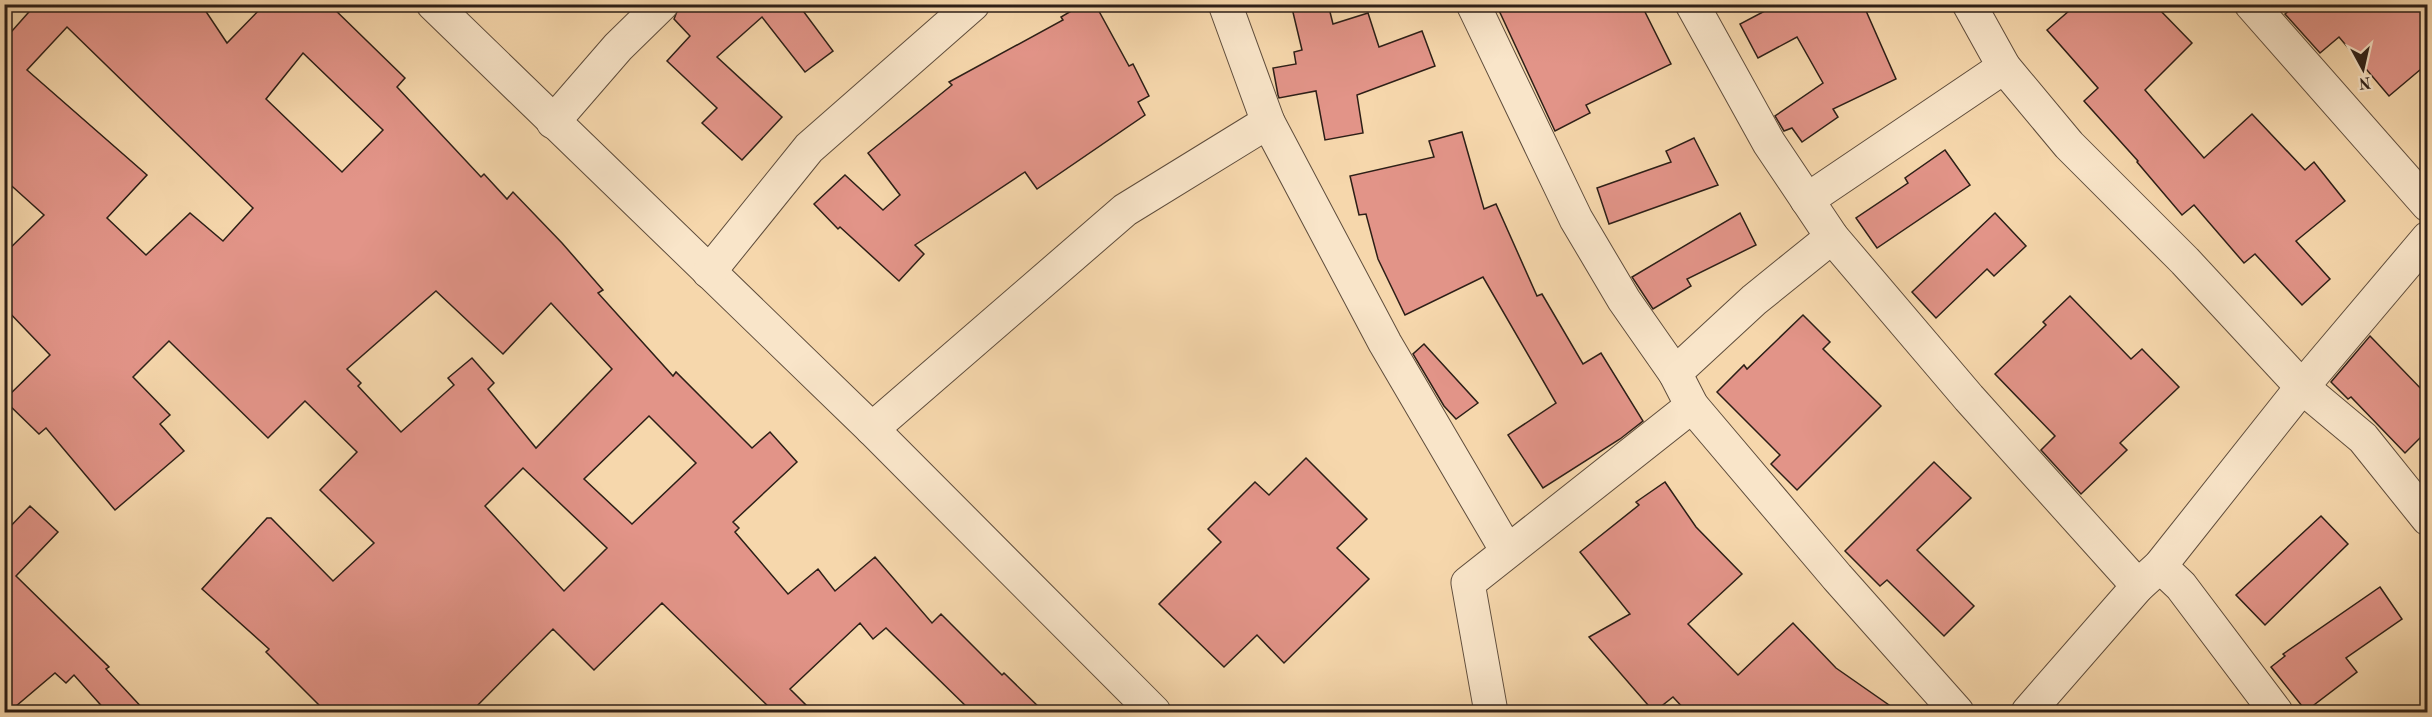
<svg xmlns="http://www.w3.org/2000/svg" width="2432" height="717" viewBox="0 0 2432 717" font-family="'Old Standard TT',serif">
<style>
.building{fill:#e29488;stroke:#2d1f17;stroke-width:1.5;fill-rule:evenodd}
.lines{fill:none;stroke-linecap:round;stroke-linejoin:round}
.minor-casing{stroke:#5f4d3c;stroke-width:35}
.minor{stroke:#f9e5c9;stroke-width:33}
</style>
<rect width="100%" height="100%" fill="#f6d7ac"/>
<filter id="stains"><feTurbulence type="fractalNoise" baseFrequency=".00333" numOctaves="4"/><feColorMatrix values="0 0 0 0 .2 0 0 0 0 .09 0 0 0 0 .02 0 0 0 .5 -.17"/></filter>
<radialGradient id="worn" r=".72"><stop offset=".6" stop-color="#630" stop-opacity="0"/><stop offset="1" stop-color="#630" stop-opacity=".3"/></radialGradient>
<g class="building">
<path d="M36,4h165l26,39 38,-39h64l76,74 -8,9 84,90 3,-3 23,25 6,-7 49,51 41,47 -5,3 75,83 3,-4 76,76 18,-16 27,30 -64,60 6,6 -4,4 53,62 30,-25 17,22 40,-34 57,66 9,-9 61,61 2,-2 40,39h-72l-86,-84 -13,11 -13,-16 -70,66 23,23h-39l-112,-109 -68,67 -41,-41 -82,83h-145l-60,-60 3,-3 -67,-60 65,-71h4l62,63 41,-38 -54,-53 37,-38 -52,-51 -37,37 -99,-97 -36,36 37,38 -10,9 24,27 -69,59 -69,-82 -7,6 -35,-34 46,-45 -46,-48v-53l40,-39 -40,-36v-139zM67,27l186,181 -30,33 -33,-28 -44,42 -39,-37 40,-43 -120,-105zM303,53l80,77 -41,42 -76,-73zM436,291l67,63 48,-51 61,66 -76,79 -48,-59 6,-6 -22,-25 -24,20 6,7 -53,47 -43,-46 3,-3 -14,-14zM649,416l47,47 -64,61 -48,-45zM523,468l84,80 -43,43 -79,-85z"/>
<path d="M680,4h118l35,47 -28,21 -43,-55 -45,40 65,60 -40,43 -40,-37 15,-15 -50,-47 23,-25 -16,-17z"/>
<path d="M1083,4h12l34,62 4,-2 16,32 -11,6 7,13 -108,74 -12,-17 -110,73 9,9 -25,27 -59,-54 -2,2 -24,-25 31,-29 38,35 17,-15 -32,-42 84,-68 -3,-3 114,-62 -2,-3z"/>
<path d="M1291,4h37l5,20 35,-11 11,34 43,-16 13,35 -78,29 6,38 -38,7 -9,-49 -37,7 -1,-3 -5,-27 23,-4 -2,-12 8,-2z"/>
<path d="M1496,4h145l30,60 -85,41 4,8 -35,18z"/>
<path d="M1778,4h85l33,75 -63,30 5,8 -36,25 -10,-14 -8,3 -9,-15 48,-33 -26,-46 -39,21 -18,-34z"/>
<path d="M2077,4h77l38,39 -47,47 59,68 48,-44 53,56 9,-8 31,39 -49,40 34,38 -28,26 -47,-51 -11,9 -50,-58 -12,10 -45,-53 1,-1 -54,-60 14,-13 -51,-58z"/>
<path d="M2297,4h130v60l-38,32 -50,-59 -19,16 -35,-39z"/>
<path d="M1462,132l22,77 12,-5 41,92 5,-2 41,70 18,-11 42,68 -23,18 -77,49 -35,-53 48,-32 -73,-126 -78,38 -27,-56 -12,-45 -7,1 -9,-39 84,-19 -5,-16z"/>
<path d="M1694,138l24,47 -109,39 -12,-36 74,-26 -5,-11z"/>
<path d="M1945,150l25,35 -93,63 -21,-30 52,-35 -3,-5z"/>
<path d="M1740,213l16,32 -69,34 4,7 -38,23 -21,-32z"/>
<path d="M1995,213l31,33 -32,30 -7,-7 -51,49 -24,-26z"/>
<path d="M2070,296l61,63 11,-10 37,38 -59,56 7,7 -46,44 -40,-44 14,-14 -60,-62 51,-49 -3,-3z"/>
<path d="M1803,315l27,27 -7,7 58,57 -84,84 -26,-26 9,-9 -63,-63 27,-27 3,4z"/>
<path d="M2370,336l57,59v36l-22,22 -54,-56 -3,2 -17,-17z"/>
<path d="M1424,344l54,59 -22,16 -12,-13 -31,-52z"/>
<path d="M1306,458l61,61 -30,29 32,31 -85,84 -27,-28 -33,32 -65,-63 62,-62 -13,-13 47,-47 14,13z"/>
<path d="M1934,462l37,36 -54,52 57,56 -30,30 -57,-56 -7,6 -35,-35z"/>
<path d="M1665,482l31,45 46,47 -54,50 50,51 55,-52 43,45 63,44h-212l-14,-15 -19,15 -65,-75 41,-23 -50,-62 59,-47 -3,-3z"/>
<path d="M30,506l28,26 -42,44 93,91 -3,2 40,43h-39l-33,-37 -8,8 -11,-10 -46,39h-5v-179z"/>
<path d="M2321,516l27,28 -83,81 -29,-30z"/>
<path d="M2380,587l22,32 -56,39 11,14 -51,39 -35,-44 14,-11 -2,-2z"/>
</g>
<g class="lines">
<g class="minor-casing">
<g id="minor">
<path d="M433,4l439,425 282,283"/>
<path d="M1225,4l43,118 117,221 122,208"/>
<path d="M1473,4l103,215 48,81 51,73 17,33 145,171 120,135"/>
<path d="M1692,4l77,139 63,94 137,161 169,188"/>
<path d="M1969,4l35,63 65,78 116,116 117,126 61,51 65,81"/>
<path d="M2251,4l177,201"/>
<path d="M553,122l65,-75 44,-43"/>
<path d="M1807,200l197,-133"/>
<path d="M709,272l100,-124 164,-144"/>
<path d="M1675,373l79,-73 78,-63"/>
<path d="M872,429l253,-219 143,-88"/>
<path d="M2160,566l21,20 95,126"/>
<path d="M1491,712l-23,-129 224,-177"/>
<path d="M2028,712l110,-126 22,-20 142,-179 126,-149"/>
</g>
</g>
<use href="#minor" class="minor"/>
</g>
<rect width="2432" height="717" fill="none" stroke="#f6d7ac" stroke-width="24"/>
<rect x="6" y="6" width="2420" height="705" fill="none" stroke="#2d1f17" stroke-width="3"/>
<rect x="12" y="12" width="2408" height="693" fill="none" stroke="#2d1f17" stroke-width="1.5"/>
<g transform="translate(2363 69) rotate(172)" stroke="#f9e5c9" stroke-width="4.5" paint-order="stroke">
<path d="M0-4.5L10 22L0 15L-10 22Z" fill="#2d1f17"/>
<text y="-9" font-size="16" font-weight="bold" text-anchor="middle" fill="#2d1f17">N</text>
</g>
<rect width="100%" height="100%" filter="url(#stains)"/>
<rect width="100%" height="100%" fill="url(#worn)"/>
</svg>
